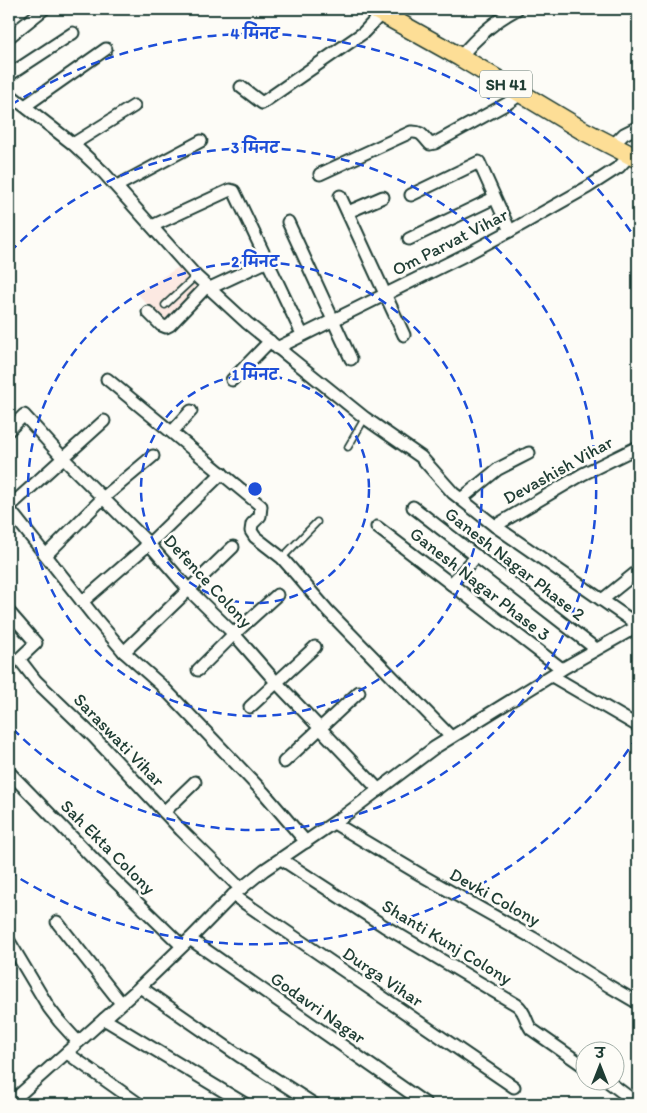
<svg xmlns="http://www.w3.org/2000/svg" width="647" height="1113" viewBox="0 0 647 1113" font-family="Itim,'Playpen Sans Deva',sans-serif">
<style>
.built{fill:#fce9e2}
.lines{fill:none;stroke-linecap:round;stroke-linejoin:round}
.lane-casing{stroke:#1f3d34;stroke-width:9}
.street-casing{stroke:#1f3d34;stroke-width:15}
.primary-casing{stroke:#1f3d34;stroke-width:21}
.lane{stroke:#fdfcf7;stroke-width:5.5}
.street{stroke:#fdfcf7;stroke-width:11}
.primary{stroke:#fdde96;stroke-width:18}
.ring{fill:none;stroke:#1d4ed8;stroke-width:2.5;stroke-dasharray:9 6}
.labels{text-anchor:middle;stroke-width:5;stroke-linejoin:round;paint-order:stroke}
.shield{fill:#fdfcf7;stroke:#62766e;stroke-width:1}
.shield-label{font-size:16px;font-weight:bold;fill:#1f3d34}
.street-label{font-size:18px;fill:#1f3d34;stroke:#fdfcf7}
.centre{fill:#1d4ed8;stroke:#fdfcf7;stroke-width:2.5}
.ring-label{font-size:15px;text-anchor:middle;font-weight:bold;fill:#1d4ed8;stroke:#fdfcf7;stroke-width:5;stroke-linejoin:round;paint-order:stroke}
</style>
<rect width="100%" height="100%" fill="#fdfcf7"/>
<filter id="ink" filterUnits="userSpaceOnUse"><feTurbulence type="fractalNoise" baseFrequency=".02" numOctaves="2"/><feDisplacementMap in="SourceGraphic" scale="10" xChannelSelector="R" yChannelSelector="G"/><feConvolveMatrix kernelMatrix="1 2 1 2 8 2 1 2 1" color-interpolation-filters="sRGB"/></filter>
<g filter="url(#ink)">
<path class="built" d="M182,265l21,21 -39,38 -27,-31z"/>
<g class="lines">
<g class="lane-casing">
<g id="lane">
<path d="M165,305l31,-29"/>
<path d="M348,447l17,-29"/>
<path d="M282,558l35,-36"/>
</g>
</g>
<g class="street-casing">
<g id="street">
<path d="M9,37l35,-28"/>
<path d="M460,57c17,-20 34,-36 57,-48"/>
<path d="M9,75l64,-42"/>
<path d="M241,87l21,16 101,-70 19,-20"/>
<path d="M9,94l64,50 31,29 92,103 51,47 118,95 56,39 32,36 42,33 143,99"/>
<path d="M25,106l81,-57"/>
<path d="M73,144l61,-38"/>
<path d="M612,146l12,-12 14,-7"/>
<path d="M320,174l91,-42c11,-1 12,5 19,12l5,-1 73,-40 14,-10"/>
<path d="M117,186l84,-45"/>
<path d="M411,195l68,-33 31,69"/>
<path d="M340,196l64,139"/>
<path d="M348,212l35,-15"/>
<path d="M288,222l63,137"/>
<path d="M152,226l78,-36 4,1 68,143"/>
<path d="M409,239l85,-41"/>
<path d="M210,288l58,-27"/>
<path d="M148,312l13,13 5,2 4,-2 37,-39"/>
<path d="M277,348l190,-94 43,-23 78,-44 31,-20 11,-12"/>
<path d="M107,379l154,127 -1,10 -8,8 -1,7 4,6 27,21 46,53 123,126"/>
<path d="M232,380l38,-39"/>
<path d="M9,430l15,-15 39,43 86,86 40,46 45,44 42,48 103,108"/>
<path d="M172,432l19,-21"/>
<path d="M461,499l37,-30 31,-16"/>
<path d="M9,507l95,-86"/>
<path d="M413,507l183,142"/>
<path d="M9,509l87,110 28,33 37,33 103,108 42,49"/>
<path d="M495,526l88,-52 55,-27"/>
<path d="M377,527l185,142"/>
<path d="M46,555l57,-57 50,-42"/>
<path d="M451,584l26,-28"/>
<path d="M602,600l36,-29"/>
<path d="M82,602l67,-58 73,-71"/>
<path d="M9,612l27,31 -17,16 17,22 57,55 88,94 60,59"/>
<path d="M124,652l109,-105"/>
<path d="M198,670l36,-36 43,-39"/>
<path d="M552,676l86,50"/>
<path d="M250,707l65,-60"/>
<path d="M284,762l75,-70"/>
<path d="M9,772l100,103 73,71"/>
<path d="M164,812l31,-30"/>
<path d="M334,823l87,52 112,63 76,48 29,17"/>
<path d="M281,859l103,67 133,79c9,7 8,16 14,24l53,37"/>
<path d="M233,895l281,192"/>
<path d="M57,922l64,81"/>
<path d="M190,939l236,165"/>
<path d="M9,941l40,67 10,13 19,21"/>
<path d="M140,987l101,70 73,47"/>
<path d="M104,1019l141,85"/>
<path d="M67,1053l72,51"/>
<path d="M606,1080l32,24"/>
<path d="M9,1104l131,-117 50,-48 43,-44 31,-25 81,-55 89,-67 128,-79 76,-43"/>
</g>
</g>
<g class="primary-casing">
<path id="primary" d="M374,9l86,48 122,73 56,29"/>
</g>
<use href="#lane" class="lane"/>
<use href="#street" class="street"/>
<use href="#primary" class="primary"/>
</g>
</g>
<g class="ring">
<circle cx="255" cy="489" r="114"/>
<circle cx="255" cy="489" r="227"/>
<path d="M10 252A341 341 0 1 1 10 726"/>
<path d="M637 737A455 455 0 0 1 11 873M11 105A455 455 0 0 1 637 241"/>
</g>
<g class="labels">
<rect class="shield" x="480" y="70.5" width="52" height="27" rx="4"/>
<g class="shield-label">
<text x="506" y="90">SH 41</text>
</g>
<g class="street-label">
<text transform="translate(450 242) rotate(-27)" y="6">Om Parvat Vihar</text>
<text transform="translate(558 470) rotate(-29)" y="6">Devashish Vihar</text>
<text transform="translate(515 564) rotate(38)" y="6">Ganesh Nagar Phase 2</text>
<text transform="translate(208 581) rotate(47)" y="6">Defence Colony</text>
<text transform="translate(480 584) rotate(38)" y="6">Ganesh Nagar Phase 3</text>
<text transform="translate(119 740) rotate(46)" y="6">Saraswati Vihar</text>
<text transform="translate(108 847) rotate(45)" y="6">Sah Ekta Colony</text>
<text transform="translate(495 897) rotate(29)" y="6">Devki Colony</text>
<text transform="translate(447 942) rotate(31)" y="6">Shanti Kunj Colony</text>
<text transform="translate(383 977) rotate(34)" y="6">Durga Vihar</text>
<text transform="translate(318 1008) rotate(35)" y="6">Godavri Nagar</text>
</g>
</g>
<circle cx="255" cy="489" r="8" class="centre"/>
<g class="ring-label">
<text x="255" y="39">4 मिनट</text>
<text x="255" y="153">3 मिनट</text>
<text x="255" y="267">2 मिनट</text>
<text x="255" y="380">1 मिनट</text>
</g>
<rect width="647" height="1113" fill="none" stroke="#fdfcf7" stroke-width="30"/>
<rect x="15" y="15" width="617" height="1083" fill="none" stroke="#1f3d34" stroke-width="2" filter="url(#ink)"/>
<g transform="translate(600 1066)"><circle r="24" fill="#fdfcf7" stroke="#a4b0a9"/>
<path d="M0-4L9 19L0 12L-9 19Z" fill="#1f3d34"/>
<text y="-8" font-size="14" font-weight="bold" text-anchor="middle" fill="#1f3d34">उ</text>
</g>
</svg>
